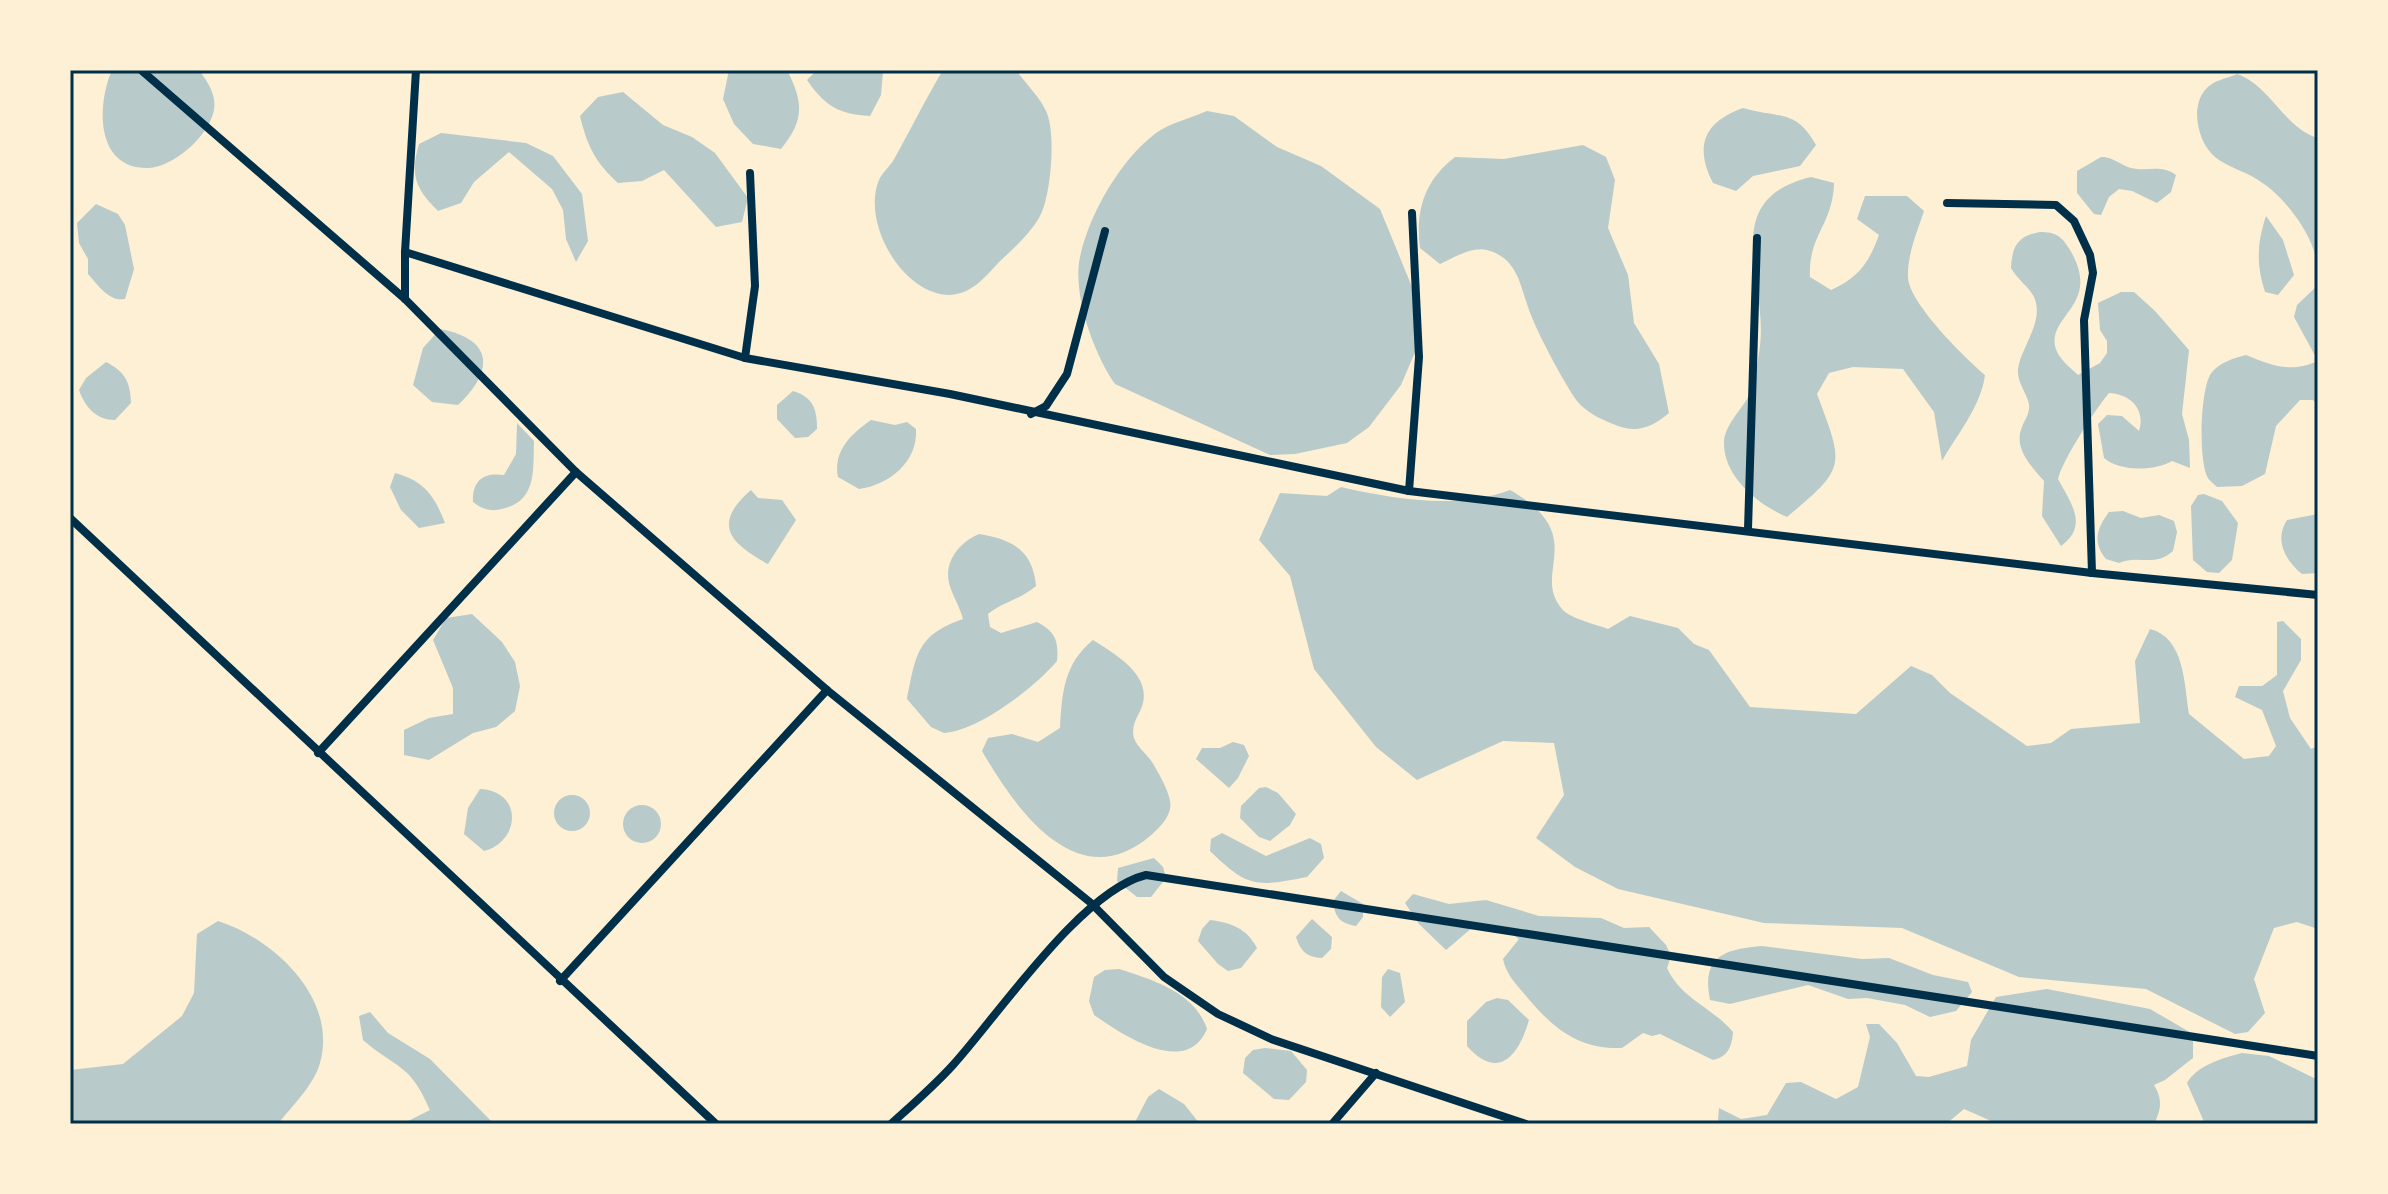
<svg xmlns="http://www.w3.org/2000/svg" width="2388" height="1194" viewBox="0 0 2388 1194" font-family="Commissioner,sans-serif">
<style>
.green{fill:#b9caca}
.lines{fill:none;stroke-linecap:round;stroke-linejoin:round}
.minor{stroke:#003049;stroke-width:8}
.neatline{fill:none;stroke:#003049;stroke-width:3}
</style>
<rect width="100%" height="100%" fill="#fdf0d5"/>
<g class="green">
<path d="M112,70h87c8,11 18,25 15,40 -5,26 -41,58 -67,58 -52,0 -50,-64 -35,-98z"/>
<path d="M729,70h58c17,33 17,51 -6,79l-28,-5 -19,-20 -11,-25z"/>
<path d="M817,70l66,2 -2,23 -11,21c-32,-2 -45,-10 -63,-36z"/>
<path d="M943,70h73c9,13 22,25 29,39 12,20 6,87 -5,107 -10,18 -26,32 -41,46 -13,14 -27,32 -49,33 -47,0 -89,-72 -71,-115 3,-7 10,-13 14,-19 17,-30 32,-61 50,-91z"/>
<path d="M2237,74c34,12 46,53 81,64v131c-2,-31 -33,-73 -60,-89 -13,-9 -31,-13 -43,-23 -17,-14 -25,-49 -10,-67 8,-10 21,-11 32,-16z"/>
<path d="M623,92l40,33 29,12 23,16 33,45 -6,24 -26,5 -52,-57 -22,11 -24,2c-22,-20 -31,-37 -38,-67l18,-19z"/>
<path d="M1743,108c37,11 52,0 73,37l-16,21 -47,10 -17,15 -23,-8c-19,-37 -9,-61 30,-75z"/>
<path d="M1207,111l27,5 43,31 44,19 59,43 32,78 9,51 -20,47 -32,42 -22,16 -52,11 -25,1 -155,-71c-21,-30 -43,-90 -35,-127 9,-43 41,-98 76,-124 14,-10 35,-15 51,-22z"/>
<path d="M441,133l85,10 27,13 29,38 6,47 -12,21 -10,-23 -3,-29 -11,-21 -43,-37 -35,30 -13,21 -23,8c-23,-22 -28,-37 -19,-67z"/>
<path d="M1583,145l23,12 9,23 -7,48 20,47 6,48 25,41 10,49c-18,15 -33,21 -56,11 -13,-5 -27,-12 -36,-23 -13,-18 -42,-72 -49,-94 -8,-23 -11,-49 -41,-57 -15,-4 -34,8 -47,14l-20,-16c-5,-38 5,-68 35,-91l49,2z"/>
<path d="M2101,157c13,0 19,8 30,11 16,4 30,-4 45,7l-5,17 -14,11 -25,-12 -13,-2 -10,8 -8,18 -7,-1 -17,-21v-22z"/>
<path d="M1811,177l23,6c-1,42 -26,52 -24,94l21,13c27,-12 38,-27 48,-55l-22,-16 8,-23h42l17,15c-7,21 -17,44 -16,67 2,26 57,80 77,97 -4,31 -27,58 -43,86l-8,-49 -31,-43 -50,-2 -24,6 -12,21c27,72 30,73 -30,123 -28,-12 -64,-40 -63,-75 1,-16 15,-30 23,-43 7,-13 11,-38 13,-53 8,-67 -44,-146 51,-169z"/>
<path d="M96,204l22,10 7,11 9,44 -9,30c-16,3 -27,-14 -37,-25v-15l-9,-16 -2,-20z"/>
<path d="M2266,216l17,24 11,35 -16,20 -13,-3c-9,-27 -8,-49 1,-76z"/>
<path d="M2040,232c15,0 22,4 30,18 32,54 -21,64 -15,96 3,13 15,21 23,29l22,-12 7,-10v-12l-7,-11 -2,-27 23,-11h13l21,19 34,39 -7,64 7,26 1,28 -18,-7c-17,10 -52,11 -68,-3l-6,-34 9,-9 15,1 17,15c7,-22 -9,-37 -30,-38 -13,15 -47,68 -51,86 13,24 31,47 3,67l-19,-30 2,-35c-13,-15 -31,-33 -22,-54 3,-8 8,-13 7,-23 -3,-13 -12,-21 -11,-35 3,-22 27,-48 16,-72 -5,-10 -17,-18 -23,-29 1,-22 7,-32 29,-36z"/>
<path d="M2318,285v120l-5,-5h-13l-24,26 -11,48 -23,12 -25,1c-1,-1 -9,-8 -9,-9 -10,-16 -8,-92 4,-106 9,-10 22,-14 34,-17 26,11 45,18 72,6l-24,-44 3,-12z"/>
<path d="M440,329c53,10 55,41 18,76l-26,-3 -19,-17 10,-37z"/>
<path d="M106,362c19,10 24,19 25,41l-16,17c-19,0 -30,-13 -36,-30l7,-12z"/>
<path d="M793,391c20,6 24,18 24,38l-9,8 -13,1 -18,-19v-14z"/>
<path d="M871,420l24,5 12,-3 9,7c2,33 -27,56 -57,60l-21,-12c-5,-26 13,-43 33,-57z"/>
<path d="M517,423l17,18c-1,30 3,60 -32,68 -12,3 -20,0 -29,-7 -1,-22 11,-30 31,-27l12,-21z"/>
<path d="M395,473c29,8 39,22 50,50l-26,5 -18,-18 -11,-23z"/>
<path d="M1341,487c52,12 118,23 169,3 82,47 19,83 53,120 9,9 32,14 45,19l22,-13 48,12 16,16 15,6 41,57 106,7 55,-48 21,9 18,18 77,53 24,-3 20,-14 69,-6 -5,-62 15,-32c35,9 34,55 39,85l55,45 25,-3 7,-10 -14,-36 -27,-13 4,-11h23l15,-11v-53l6,-1 18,18v21l-18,31 7,27 21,31 7,-3v183l-21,-7 -23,6 -20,51 11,34 -17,19 -13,2 -89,-45 -127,-12 -117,-49 -138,-5 -146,-34 -43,-22 -39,-29 28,-43 -10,-52 -51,-2 -86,39 -41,-33 -62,-78 -24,-93 -31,-36 21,-47 47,3z"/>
<path d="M751,490l7,8 24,2 14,20 -28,44c-39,-21 -56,-40 -17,-74z"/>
<path d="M2204,494l18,7 16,22 -6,37 -13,13 -12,-1 -14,-12 -2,-54 7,-11z"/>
<path d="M2123,511l18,7 18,-3 15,6 3,11 -4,19c-19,17 -35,3 -54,12l-13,-4c-14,-17 -9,-31 3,-47z"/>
<path d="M2318,514v59l-16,1c-17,-14 -28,-34 -15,-54z"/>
<path d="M979,534c32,5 54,16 57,52 -15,13 -33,16 -48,28l2,13 11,6 36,-11c18,9 22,19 20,39 -22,26 -78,70 -113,72l-13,-6 -24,-28c9,-45 10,-64 56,-80 -3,-12 -11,-24 -14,-36 -5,-22 11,-41 30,-49z"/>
<path d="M472,614l30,28 13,20 5,24 -5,25 -19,16 -23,6 -44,27 -25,-5v-25l25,-12 24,-4v-26l-20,-48 13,-22z"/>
<path d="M1093,640c20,13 57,33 50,63 -3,12 -13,21 -9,35 3,9 13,16 18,24 6,10 16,27 18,39 3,14 -11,27 -20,35 -73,62 -135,-28 -168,-85l6,-13 24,-4 26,8 22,-14c2,-36 4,-64 33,-88z"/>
<path d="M1233,742l11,3 5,11 -11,22 -9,10 -33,-29 6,-11h18z"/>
<path d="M1266,787l12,6 18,21 -6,11 -20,16 -11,-4 -19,-19 1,-12 18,-18z"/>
<path d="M480,789c43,2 41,52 4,62l-20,-17 4,-26z"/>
<circle cx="572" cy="813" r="18"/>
<circle cx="642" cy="824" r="19"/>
<path d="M1222,833l44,23 44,-18 11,6 3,14 -17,19c-51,10 -59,11 -97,-26l1,-12z"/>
<path d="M1154,858l9,9 3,11 -15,19h-14l-20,-16 1,-13z"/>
<path d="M1341,891l22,13v13l-7,9c-16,-3 -21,-8 -23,-25z"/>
<path d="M1413,894l36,10 37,-4 53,16 62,2 23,10 25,-1 17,18 5,11 -4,12c14,31 45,39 66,64 -1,14 -5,25 -20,28l-53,-26 -8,2 -9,-3 -21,15c-44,2 -70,-21 -96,-52 -10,-12 -20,-22 -23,-37l16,-20 -10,-7 -36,-5 -27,23 -27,-26 -14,-21z"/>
<path d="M1312,919l20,18 -1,12 -9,9c-15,-1 -21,-6 -26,-21z"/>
<path d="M1210,920c22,3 36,8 47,28l-16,20 -13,3 -10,-7 -20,-23 4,-12z"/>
<path d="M218,921c56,18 120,77 102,142 -6,22 -28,43 -42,61h-208v-54l53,-6 59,-48 12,-23 3,-59z"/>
<path d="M1762,946l100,13 27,-1 44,17 35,7 4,10 -16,19 -26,6 -25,-12 -38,-7 -19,1 -40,-14 -78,19 -20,-4c-9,-44 15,-51 52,-54z"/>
<path d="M1119,969c35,11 76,24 88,60 -21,49 -84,6 -113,-14l-5,-14 5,-24 11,-7z"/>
<path d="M1388,969l12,4 5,29 -15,15 -9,-10 1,-30z"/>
<path d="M2047,989l103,20 43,25v24l-28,22 -11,5c9,15 7,24 0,39h-156l-34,-15 -18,15h-224l-4,-4 1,-12 22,11 26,-4 19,-32 15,-1 35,17 22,-12 12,-50 -4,-13h13l18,19 19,33 13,1 38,-11 4,-26 25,-43z"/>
<path d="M1497,998l11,2 21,20c-10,35 -30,62 -62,26v-25l19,-19z"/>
<path d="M370,1012l18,21 42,26 64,65h-83l-3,-3 22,-11c-20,-47 -32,-40 -67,-70l-4,-24z"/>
<path d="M1265,1048l26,3 16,19 -1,12 -17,18 -15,-1 -31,-26 2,-15 8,-8z"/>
<path d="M2242,1053l27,3 49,24v44h-113l-18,-41c10,-18 36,-25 55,-30z"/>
<path d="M1159,1089l25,15 16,20h-66l14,-27z"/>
</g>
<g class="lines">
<g class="minor">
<path d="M141,70l264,229 171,173 251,218 264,213 73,74 54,37 53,25 255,85"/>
<path d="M1947,203l109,2 18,16 16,34 3,18 -9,47 8,253"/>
<path d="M405,252l340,106 205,36 459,97 683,82 226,22"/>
<path d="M405,299v-47l11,-182"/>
<path d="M745,358l10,-72 -5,-113"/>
<path d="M1031,414l15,-8 21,-32 38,-143"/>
<path d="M1409,491l10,-134 -7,-144"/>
<path d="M70,518l646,606"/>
<path d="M1748,529l9,-291"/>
<path d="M318,753l258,-281"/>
<path d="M560,981l267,-291"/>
<path d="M891,1124c21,-19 43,-38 62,-59 47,-52 128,-174 193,-190l1172,181"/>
<path d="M1332,1124l44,-51"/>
</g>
</g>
<rect width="2388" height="1194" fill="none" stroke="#fdf0d5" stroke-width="144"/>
<rect x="72" y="72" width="2244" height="1050" class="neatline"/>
</svg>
